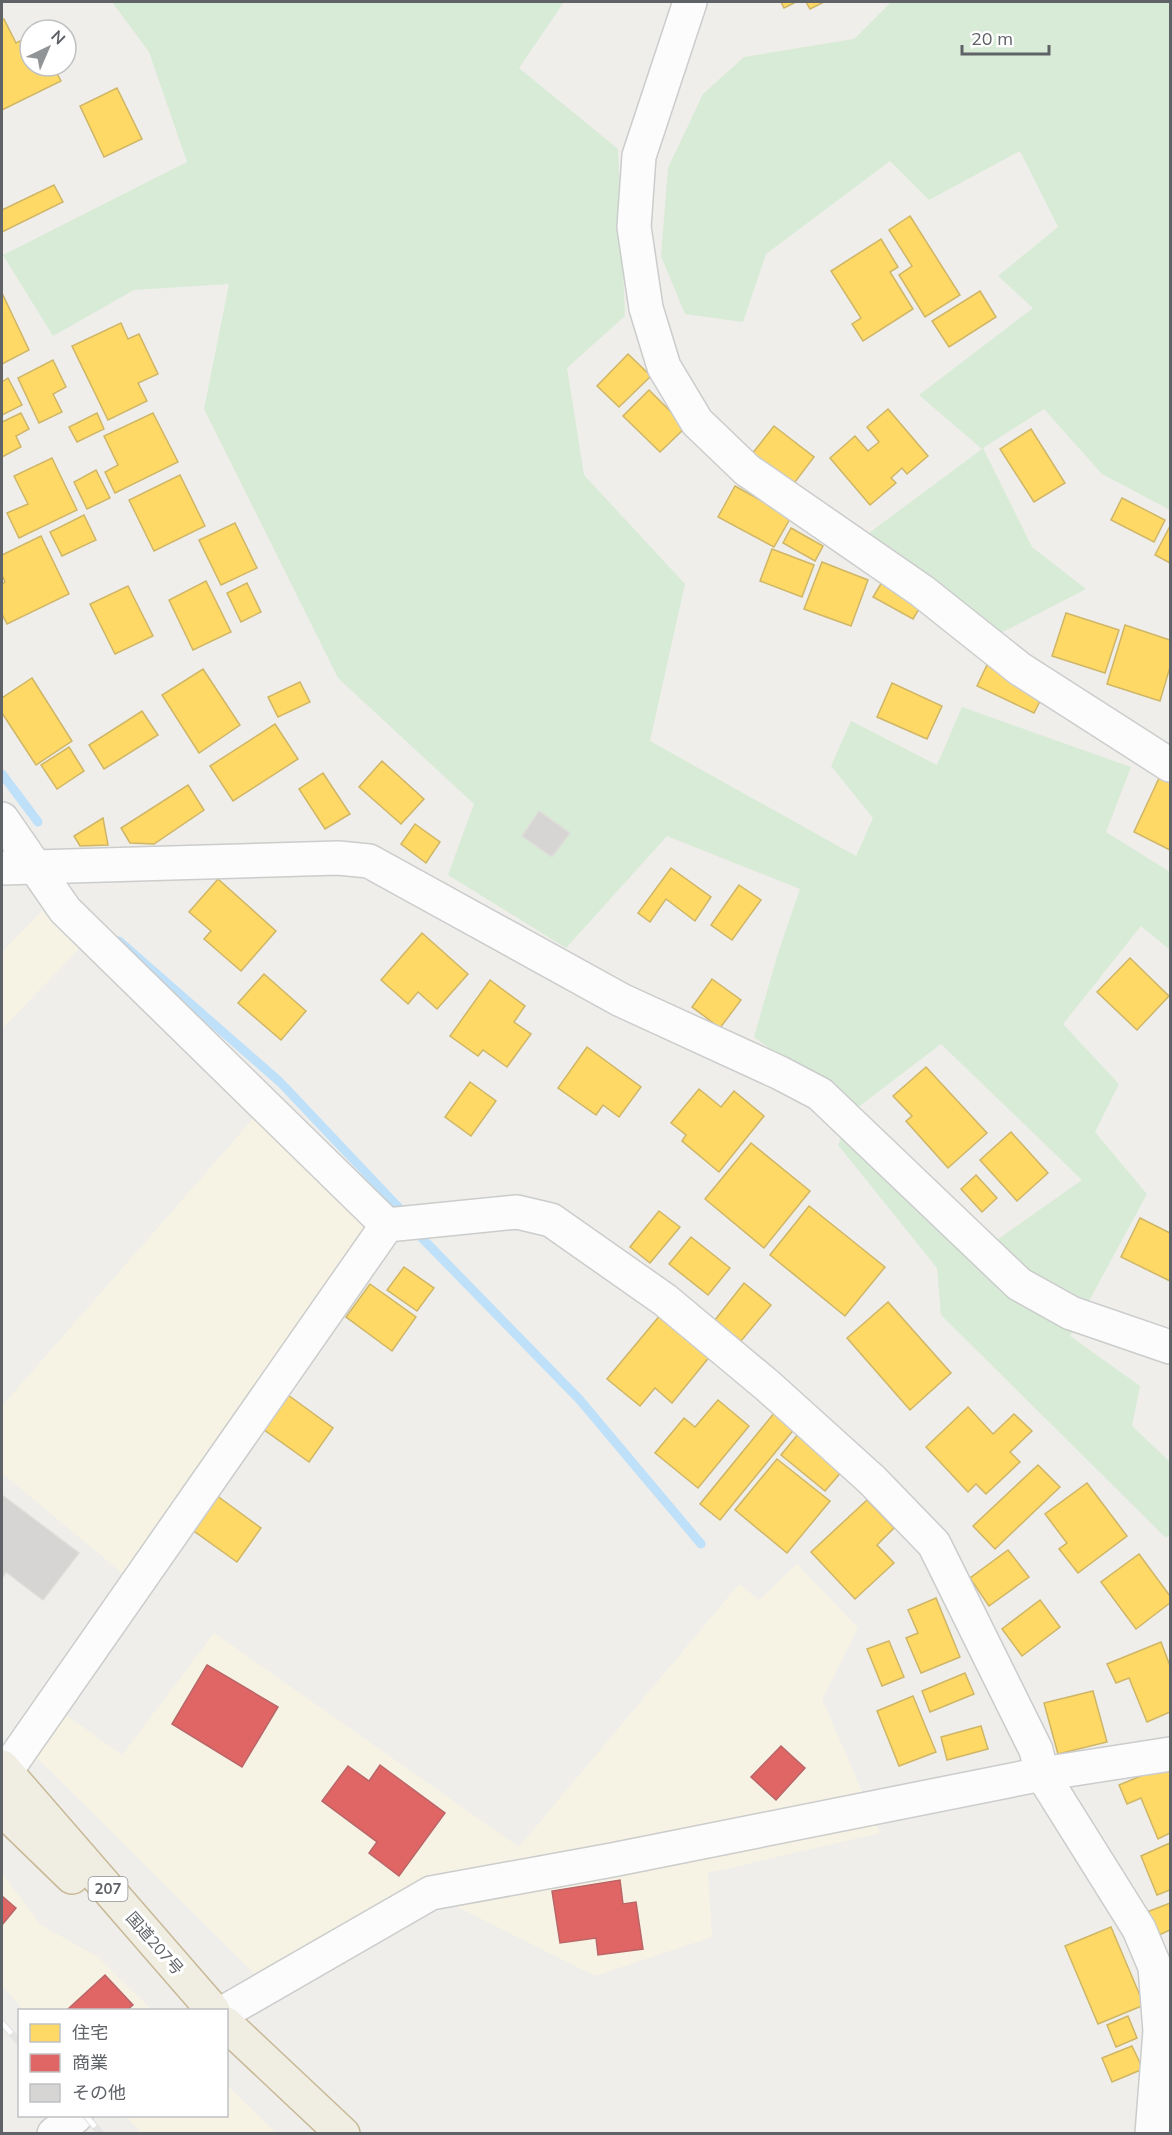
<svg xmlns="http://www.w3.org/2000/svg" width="1172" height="2135" viewBox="0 0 1172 2135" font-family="Mulish,'Noto Sans JP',sans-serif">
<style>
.commercial{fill:#f7f3e4}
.green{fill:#d8ebd6;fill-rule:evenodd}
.homes{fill:#ffd966;stroke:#cfb667;stroke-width:1.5}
.shops{fill:#e06666;stroke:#b96567;stroke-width:1.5}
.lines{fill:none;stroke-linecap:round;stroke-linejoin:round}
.stream{stroke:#bfe0f9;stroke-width:9}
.building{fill:#d6d5d3;stroke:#deddd9;stroke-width:1.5}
.minor-casing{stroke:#cbcccc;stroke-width:36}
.highway-casing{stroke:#c8b996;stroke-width:36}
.minor{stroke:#fdfcfc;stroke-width:33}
.highway{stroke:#f0ede3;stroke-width:33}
.rail-casing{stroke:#e4e4e4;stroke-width:7}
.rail{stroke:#fff;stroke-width:4.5;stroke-dasharray:14;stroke-linecap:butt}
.labels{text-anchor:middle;stroke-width:6;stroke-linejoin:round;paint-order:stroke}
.shield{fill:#fff;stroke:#8f9295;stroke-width:1.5}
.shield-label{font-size:15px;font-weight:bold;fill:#5f6368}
.street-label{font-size:16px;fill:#5f6368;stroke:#fff}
</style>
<rect width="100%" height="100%" fill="#efeeea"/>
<g class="commercial">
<path d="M42,911l38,37 -78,81v-77z"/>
<path d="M257,1114l116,115 -247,347 -124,-103v-67z"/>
<path d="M797,1564l61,64 -36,71 58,134 -172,40 4,64 -117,39 -177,-89 -158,92 -227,-225 32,-40 57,41 92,-122 305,214 220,-263 20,16z"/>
<path d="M2,1873l39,52 57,32 54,53h-129l-21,-25z"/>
<path d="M227,2085l49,48h-135l-15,-17h100z"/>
</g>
<g class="green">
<path d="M112,2h452l-45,66 99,81 7,167 -58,52 17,107 101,109 -35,157 206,115 17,-38 -42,-52 20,-45 86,44 25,-58 169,60 -25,65 64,40v78l-29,-24 -78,98 56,60 -24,48 52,62 -77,142 70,50 -8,40 38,36v72l-4,4 -225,-223 -4,-47 -99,-123 15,-34 -99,-74 24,-84 22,-64 -133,-53 -101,112 -118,-73 26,-71 -136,-126 -134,-269 25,-125 -95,6 -81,46 -50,-81 184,-93 -38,-110zM941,1044l141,136 -91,64 -138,-133z"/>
<path d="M891,2h279v508l-68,-36 -58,-65 -61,39 49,99 54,42 -89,46 -128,-102 113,-84 -63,-54 114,-87 -35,-32 60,-49 -38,-76 -91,49 -39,-39 -124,93 -23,68 -58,-8 -24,-58 7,-88 35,-74 41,-37 110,-18z"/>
</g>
<g class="homes">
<path d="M781,2h15l-12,6z"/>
<path d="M806,2h18l-14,7z"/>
<path d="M4,19l12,24 14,-7v30h23l8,15 -59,29v-90z"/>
<path d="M117,88l25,51 -38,18 -24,-51z"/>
<path d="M54,185l9,17 -61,30v-22z"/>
<path d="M910,216l50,79 -35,22 -26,-42 13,-9 -23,-36z"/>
<path d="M881,239l17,28 -8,5 23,37 -50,32 -11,-17 9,-6 -30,-47z"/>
<path d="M980,291l16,26 -47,30 -17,-26z"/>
<path d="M2,293l27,57 -27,14z"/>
<path d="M121,323l7,16 11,-5 19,40 -20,9 9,18 -39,19 -36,-74z"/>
<path d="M628,354l23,22 -32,31 -22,-21z"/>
<path d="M53,360l13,27 -13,7 9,18 -23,11 -21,-45z"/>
<path d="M8,378l14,27 -20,10v-33z"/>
<path d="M649,390l37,37 -26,25 -37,-36z"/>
<path d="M888,409l40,47 -21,18 -5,-6 -11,10 5,5 -26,22 -40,-47 25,-22 13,15 11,-9 -12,-15z"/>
<path d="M21,413l8,16 -13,7 5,11 -19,10v-35z"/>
<path d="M97,413l7,16 -27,13 -8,-15z"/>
<path d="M153,413l25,49 -63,31 -10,-21 13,-7 -14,-29z"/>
<path d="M774,426l40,31 -22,29 -40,-32z"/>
<path d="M1031,429l34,54 -31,19 -34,-53z"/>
<path d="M52,458l25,52 -58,28 -12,-25 21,-9 -14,-28z"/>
<path d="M96,470l14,28 -23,11 -13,-27z"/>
<path d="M180,475l25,51 -51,25 -25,-51z"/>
<path d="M735,486l56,31 -17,30 -56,-30z"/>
<path d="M1122,498l43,22 -11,22 -43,-22z"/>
<path d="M84,515l12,25 -34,16 -12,-24z"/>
<path d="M235,523l22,45 -36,17 -22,-45z"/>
<path d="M1170,526v37l-15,-8z"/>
<path d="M791,528l32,18 -8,15 -32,-18z"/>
<path d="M41,536l28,58 -62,30 -5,-10v-30l3,-2 -3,-7v-20z"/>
<path d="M772,549l42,16 -12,32 -42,-16z"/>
<path d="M822,562l46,18 -17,46 -47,-17z"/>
<path d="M206,581l25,51 -38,18 -24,-50z"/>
<path d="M882,582l40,22 -9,15 -40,-22z"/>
<path d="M247,583l14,29 -20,10 -14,-29z"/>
<path d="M128,586l25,50 -38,18 -25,-50z"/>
<path d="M1066,613l53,17 -14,43 -53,-17z"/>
<path d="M1125,625l45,15v27l-10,34 -53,-17z"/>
<path d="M987,665l57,28 -10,20 -57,-27z"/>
<path d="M203,669l37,56 -41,28 -37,-58z"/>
<path d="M32,678l40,63 -36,24 -34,-52v-15z"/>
<path d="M300,682l10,20 -32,15 -10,-20z"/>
<path d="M892,683l50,23 -15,33 -50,-22z"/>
<path d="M142,711l16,24 -54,34 -15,-24z"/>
<path d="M275,724l23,35 -65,42 -23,-35z"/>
<path d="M69,747l15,24 -27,18 -16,-24z"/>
<path d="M382,761l42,38 -23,25 -42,-37z"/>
<path d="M323,773l27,41 -25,15 -26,-40z"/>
<path d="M1160,776l10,5v69l-36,-18z"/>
<path d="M188,785l16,25 -50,34 -24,-1 -9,-15z"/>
<path d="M103,818l5,27 -28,1 -6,-10z"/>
<path d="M415,824l25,18 -14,21 -25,-19z"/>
<path d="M671,868l40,29 -16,24 -29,-22 -16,23 -12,-9z"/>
<path d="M218,879l58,52 -35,40 -37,-32 7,-8 -22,-19z"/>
<path d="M739,885l22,15 -29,40 -21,-15z"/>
<path d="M422,933l46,41 -31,35 -19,-17 -10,12 -27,-24z"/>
<path d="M1130,958l39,38 -32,34 -40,-38z"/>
<path d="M264,974l42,37 -25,29 -43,-37z"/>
<path d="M712,979l29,21 -21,28 -28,-21z"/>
<path d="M490,980l35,26 -11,16 17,12 -24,33 -24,-17 -5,6 -28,-20z"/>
<path d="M587,1047l54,40 -22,30 -16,-12 -7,10 -38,-27z"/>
<path d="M926,1067l61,66 -39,35 -42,-47 6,-5 -19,-20z"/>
<path d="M470,1082l26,19 -25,35 -26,-19z"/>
<path d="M699,1089l22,18 13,-16 30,25 -45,56 -37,-31 4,-6 -15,-12z"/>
<path d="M1011,1132l37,41 -31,28 -37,-41z"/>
<path d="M751,1143l59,48 -46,57 -59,-49z"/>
<path d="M976,1175l21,23 -15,14 -21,-23z"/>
<path d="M809,1206l76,61 -40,49 -75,-61z"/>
<path d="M659,1211l21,16 -30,36 -20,-16z"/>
<path d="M1140,1218l30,15v48l-49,-24z"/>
<path d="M691,1237l39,31 -22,27 -39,-31z"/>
<path d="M404,1267l30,21 -17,23 -30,-21z"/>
<path d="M744,1283l27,22 -30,36 -26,-21z"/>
<path d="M370,1284l46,33 -24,34 -46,-34z"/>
<path d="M888,1302l63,71 -41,37 -63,-72z"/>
<path d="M661,1314l50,41 -39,48 -17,-15 -15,18 -33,-27z"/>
<path d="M288,1395l45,33 -24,34 -46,-33z"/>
<path d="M718,1400l31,26 -51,62 -43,-35 29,-35 11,9z"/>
<path d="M968,1407l25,27 21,-20 18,17 -22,21 10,10 -34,32 -10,-10 -8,8 -42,-45z"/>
<path d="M775,1412l20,16 -75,92 -20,-16z"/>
<path d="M799,1433l44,37 -18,21 -44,-36z"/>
<path d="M777,1459l53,42 -43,52 -52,-43z"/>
<path d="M1038,1465l22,22 -65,62 -22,-23z"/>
<path d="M1087,1483l40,53 -49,37 -19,-24 8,-6 -22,-29z"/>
<path d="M216,1495l45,33 -24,34 -46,-33z"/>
<path d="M867,1500l27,28 -17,17 17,18 -39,36 -44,-47z"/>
<path d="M1008,1550l21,27 -40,29 -19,-28z"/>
<path d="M1139,1554l31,42v7l-34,26 -35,-47z"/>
<path d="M936,1598l24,59 -39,16 -15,-35 12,-5 -10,-23z"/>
<path d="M1040,1600l20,27 -38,29 -20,-27z"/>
<path d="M889,1641l15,36 -22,9 -15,-37z"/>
<path d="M1161,1642l9,24v46l-23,10 -18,-44 -13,5 -9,-19z"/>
<path d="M965,1673l9,21 -44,18 -8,-21z"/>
<path d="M1093,1691l14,51 -49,12 -14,-51z"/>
<path d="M913,1696l23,56 -37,14 -22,-55z"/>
<path d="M981,1726l7,23 -41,11 -6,-23z"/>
<path d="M1170,1764v69l-12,6 -17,-41 -14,6 -8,-19z"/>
<path d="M1170,1843v47l-13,5 -16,-39z"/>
<path d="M1170,1903v27l-13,6 -10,-24z"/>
<path d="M1111,1927l33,78 -46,19 -33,-78z"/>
<path d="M1128,2016l9,22 -21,9 -9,-22z"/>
<path d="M1132,2046l11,23 -31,13 -10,-24z"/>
</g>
<g class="shops">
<path d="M207,1665l71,42 -36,60 -70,-43z"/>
<path d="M781,1746l24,22 -29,32 -25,-23z"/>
<path d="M380,1765l65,48 -46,63 -30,-23 8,-11 -55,-41 26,-35 21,15z"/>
<path d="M620,1880l3,24 13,-2 7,47 -45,6 -2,-17 -36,5 -8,-52z"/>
<path d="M2,1896l14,12 -14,17z"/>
<path d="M105,1975l28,30 -6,5h-60z"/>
</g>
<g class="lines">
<g class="stream">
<path d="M2,774l36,48"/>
<path d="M119,941l161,141 123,130"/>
<path d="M419,1235l160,164 122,145"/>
</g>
</g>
<g class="building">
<path d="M539,811l31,22 -18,24 -30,-21z"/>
<path d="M2,1495l77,58 -36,47 -37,-28 -4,6z"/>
</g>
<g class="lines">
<g class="minor-casing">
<g id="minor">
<path d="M690,2l-51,154 -5,71 12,81 18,59 33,55 50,48 175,121 98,78 150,96"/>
<path d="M2,819l63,91 322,315"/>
<path d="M2,868l336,-10 31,3 252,139 159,73 40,21 199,190 52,29 99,34"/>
<path d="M6,1771l381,-546 130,-13 34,8 114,80 103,86 104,94 62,64 102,206 6,24 97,155 16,38 5,64 -8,103"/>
<path d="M226,2011l205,-118 181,-33 430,-86 128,-20"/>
<path d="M54,2134l22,-18"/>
</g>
</g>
<g class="highway-casing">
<g id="highway">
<path d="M2,1767l211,243"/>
<path d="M2,1809l70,68"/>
<path d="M226,2024l117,110"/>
</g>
</g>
<use href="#minor" class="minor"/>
<use href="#highway" class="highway"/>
<g class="rail-casing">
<g id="rail">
<path d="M2,2023l18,20"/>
<path d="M86,2116l15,18"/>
</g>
</g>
<use href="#rail" class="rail"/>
</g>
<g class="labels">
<rect class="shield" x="88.5" y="1877" width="39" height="24" rx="4.5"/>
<g class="shield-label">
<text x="108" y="1894">207</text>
</g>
<g class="street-label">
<text transform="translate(155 1943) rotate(49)" y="6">国道207号</text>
</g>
</g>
<rect width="1172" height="2135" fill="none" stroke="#5f6368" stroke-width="6"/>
<rect x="18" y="2009" width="210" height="108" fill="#ffffff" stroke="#bfc1c3" stroke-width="1.5"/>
<rect x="30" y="2024" width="30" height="18" fill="#ffd966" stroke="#bfc1c3" stroke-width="1.5"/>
<text x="72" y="2039" font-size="18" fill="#5f6368">住宅</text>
<rect x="30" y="2054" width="30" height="18" fill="#e06666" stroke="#bfc1c3" stroke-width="1.5"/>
<text x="72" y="2069" font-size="18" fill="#5f6368">商業</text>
<rect x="30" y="2084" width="30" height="18" fill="#d6d5d3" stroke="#bfc1c3" stroke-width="1.5"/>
<text x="72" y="2099" font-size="18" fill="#5f6368">その他</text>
<g transform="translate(48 48) rotate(44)"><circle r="28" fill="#ffffff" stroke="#bfc1c3" stroke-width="1.5"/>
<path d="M0-4.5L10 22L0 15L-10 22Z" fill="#919496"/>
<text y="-9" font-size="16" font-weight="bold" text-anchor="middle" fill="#5f6368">N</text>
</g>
<path d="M962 45v9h87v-9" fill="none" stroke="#5f6368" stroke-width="3"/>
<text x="971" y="45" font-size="18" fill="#5f6368" stroke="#ffffff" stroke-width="4.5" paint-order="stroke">20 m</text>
</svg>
